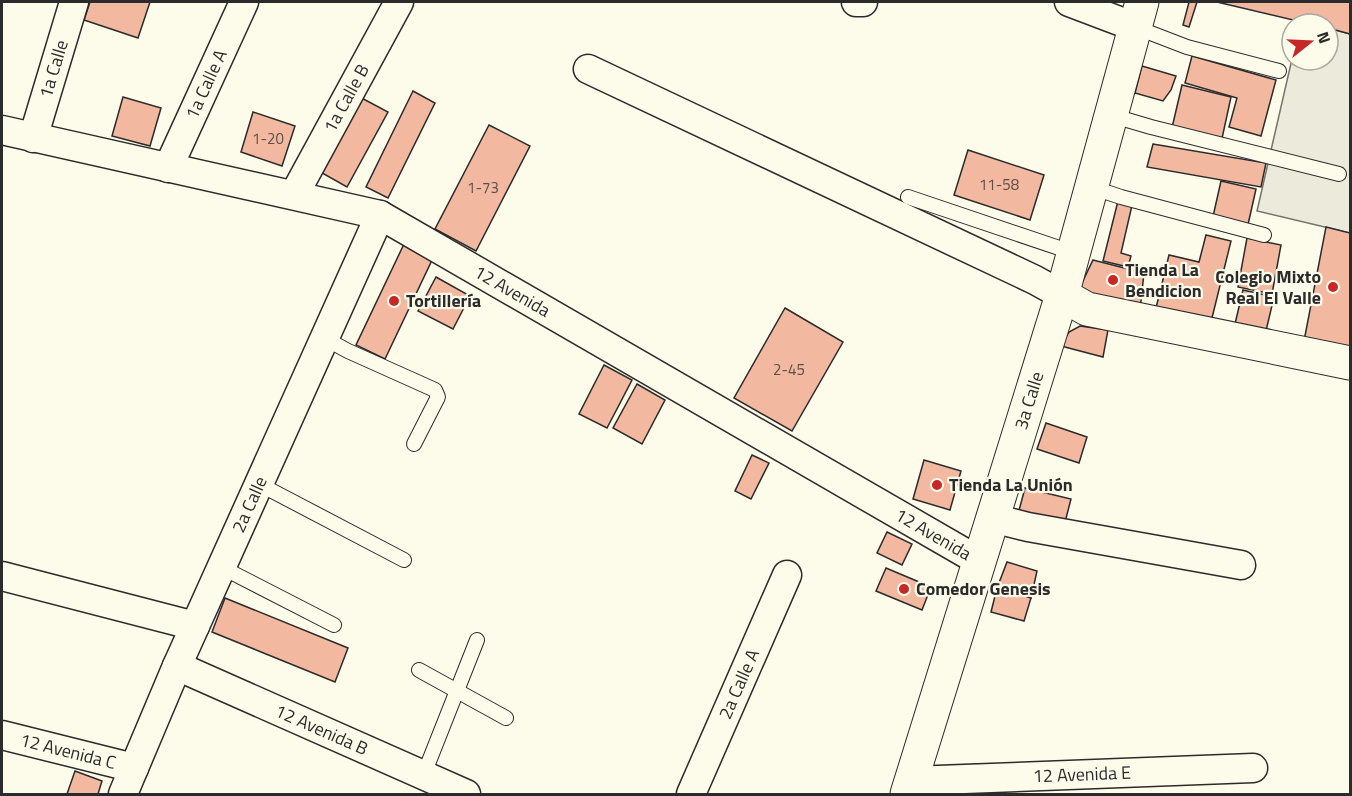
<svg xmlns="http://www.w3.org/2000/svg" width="1352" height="796" viewBox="0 0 1352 796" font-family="'Titillium Web',sans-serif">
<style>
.parking{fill:#eceadb;stroke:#74746e;stroke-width:1.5}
.building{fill:#f2b8a0;stroke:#2b2b2b;stroke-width:1.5}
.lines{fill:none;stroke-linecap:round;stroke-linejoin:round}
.lane-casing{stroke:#2b2b2b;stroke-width:16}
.street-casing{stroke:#2b2b2b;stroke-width:31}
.secondary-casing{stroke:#2b2b2b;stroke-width:35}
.primary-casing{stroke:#2b2b2b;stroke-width:35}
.lane{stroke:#fdfbea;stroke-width:14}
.street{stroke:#fdfbea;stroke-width:28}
.secondary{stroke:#fdfbea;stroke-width:33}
.primary{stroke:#fdfbea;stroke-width:33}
.poi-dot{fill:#c62828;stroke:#fdfbea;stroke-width:2}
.labels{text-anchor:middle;stroke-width:4.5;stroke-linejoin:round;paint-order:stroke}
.number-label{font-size:15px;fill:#5d4e48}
.street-label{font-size:18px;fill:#2b2b2b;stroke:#fdfbea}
.poi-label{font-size:18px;font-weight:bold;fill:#2b2b2b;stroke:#fdfbea;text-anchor:start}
</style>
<rect width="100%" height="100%" fill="#fdfbea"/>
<path class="parking" d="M1328,28l22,6v199l-93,-22 35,-152 36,1z"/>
<g class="building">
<path d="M90,2h60l-12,36 -54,-18z"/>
<path d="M1189,2h8l-8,25 -6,-2z"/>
<path d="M1217,2h133v32l-22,-6v-4h-18z"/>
<path d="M1192,56l84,24 -15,56 -32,-9 8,-29 -52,-15z"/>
<path d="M1142,66l34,10 -5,14 -8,11 -28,-8z"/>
<path d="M1182,85l49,12 -10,46 -50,-11z"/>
<path d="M413,91l22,12 -47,95 -22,-11z"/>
<path d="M356,95l32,17 -41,75 -32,-18z"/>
<path d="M123,97l38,11 -11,38 -38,-10z"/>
<path d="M253,112l42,14 -13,40 -41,-14z"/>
<path d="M489,125l41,21 -54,105 -41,-22z"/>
<path d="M1153,144l113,19 -5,24 -114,-20z"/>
<path d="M968,150l76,25 -14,45 -76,-25z"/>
<path d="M1221,181l35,8 -9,40 -35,-8z"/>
<path d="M1119,197l14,4 -12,52 10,3 -3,11 -25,-6z"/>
<path d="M1326,227l24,6v118l-46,-10z"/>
<path d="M1206,235l25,6 -21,85 -55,-14 14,-57 30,7z"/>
<path d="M1247,238l34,7 -9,49 -34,-7z"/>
<path d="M404,244l29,14 -48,101 -29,-14z"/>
<path d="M1093,260l51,13 -4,37 -49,-10 -11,-13z"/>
<path d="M436,277l34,19 -17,33 -35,-18z"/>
<path d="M1243,290l31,7 -9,38 -31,-7z"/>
<path d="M785,308l58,34 -51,89 -58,-33z"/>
<path d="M1080,326l28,4 -5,27 -42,-11 8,-14z"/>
<path d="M604,365l28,15 -25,48 -28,-14z"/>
<path d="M637,384l28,16 -23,44 -29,-16z"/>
<path d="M1046,423l41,14 -8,26 -42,-14z"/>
<path d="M752,455l17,8 -18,36 -16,-8z"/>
<path d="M924,460l37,11 -11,39 -37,-11z"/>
<path d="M1025,488l46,11 -8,31 -46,-12z"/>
<path d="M887,532l25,12 -10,21 -25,-12z"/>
<path d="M1007,562l30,9 -6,27 -34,-10z"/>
<path d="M886,568l45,19 -9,23 -46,-19z"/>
<path d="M997,588l34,10 -7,23 -33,-9z"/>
<path d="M225,598l123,50 -13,34 -123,-50z"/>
<path d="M75,771l27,10 -4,13h-31z"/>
</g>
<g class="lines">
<g class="lane-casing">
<g id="lane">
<path d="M1135,27l52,20 92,24"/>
<path d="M1110,115l41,12 188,47"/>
<path d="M1091,187l30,10 143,38"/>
<path d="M908,197l166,56"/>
<path d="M324,338l24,13 87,39 3,7 -24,47"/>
<path d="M259,484l145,76"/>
<path d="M221,567l113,58"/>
<path d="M419,670l87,48"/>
<path d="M424,774l53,-134"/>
</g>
</g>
<g class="street-casing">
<g id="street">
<path d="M856,2h7"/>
<path d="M1069,2l66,25"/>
<path d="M588,69l447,211 27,15"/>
<path id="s1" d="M2,130l378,85 599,346"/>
<path id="s2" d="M33,138l41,-136"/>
<path id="s3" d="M168,168l76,-166"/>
<path id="s4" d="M294,195l105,-193"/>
<path d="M992,518l36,9 213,38"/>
<path d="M2,576l193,50"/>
<path id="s5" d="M177,666l289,128"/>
<path id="s6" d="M2,735l132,33"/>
<path id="s7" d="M911,781l342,-13"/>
<path id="s8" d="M123,794l54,-128 203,-451"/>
<path id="s9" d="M691,794l96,-219"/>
</g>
</g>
<g class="secondary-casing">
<path id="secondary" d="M1062,295l25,14 263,54"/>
</g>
<g class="primary-casing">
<g id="primary">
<path id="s10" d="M907,794l155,-499 80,-293"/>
</g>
</g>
<use href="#lane" class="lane"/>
<use href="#street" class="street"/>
<use href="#secondary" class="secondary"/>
<use href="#primary" class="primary"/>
</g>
<g class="poi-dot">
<circle cx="1113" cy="280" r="6"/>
<circle cx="1333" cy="287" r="6"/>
<circle cx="394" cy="301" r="6"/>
<circle cx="937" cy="485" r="6"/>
<circle cx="904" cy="589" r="6"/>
</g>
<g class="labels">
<g class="number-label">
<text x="268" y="144">1-20</text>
<text x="999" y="190">11-58</text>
<text x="483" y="193">1-73</text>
<text x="789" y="375">2-45</text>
</g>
<g class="street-label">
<text dy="6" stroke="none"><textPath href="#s2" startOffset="72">1a Calle</textPath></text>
<text dy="6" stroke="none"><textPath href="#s3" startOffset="92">1a Calle A</textPath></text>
<text dy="6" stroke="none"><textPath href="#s4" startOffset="110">1a Calle B</textPath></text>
<text dy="6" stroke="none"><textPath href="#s1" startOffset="540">12 Avenida</textPath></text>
<text dy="6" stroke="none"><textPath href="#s10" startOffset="412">3a Calle</textPath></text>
<text dy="6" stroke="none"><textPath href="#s8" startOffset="316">2a Calle</textPath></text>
<text dy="6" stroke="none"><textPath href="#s1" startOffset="1026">12 Avenida</textPath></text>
<text dy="6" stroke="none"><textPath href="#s9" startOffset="120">2a Calle A</textPath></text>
<text dy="6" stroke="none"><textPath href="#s5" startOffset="158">12 Avenida B</textPath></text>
<text dy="6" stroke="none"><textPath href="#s6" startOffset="68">12 Avenida C</textPath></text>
<text dy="6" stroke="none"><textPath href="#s7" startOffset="171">12 Avenida E</textPath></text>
</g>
<g class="poi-label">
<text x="1125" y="276">Tienda La<tspan x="1125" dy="21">Bendicion</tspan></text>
<text x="1321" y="283" text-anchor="end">Colegio Mixto<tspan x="1321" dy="21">Real El Valle</tspan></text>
<text x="406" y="307">Tortillería</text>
<text x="949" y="491">Tienda La Unión</text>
<text x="916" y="595">Comedor Genesis</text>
</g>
</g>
<rect width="1352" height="796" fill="none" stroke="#2b2b2b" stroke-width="6"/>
<g transform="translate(1310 42) rotate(72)"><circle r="28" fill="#fdfbea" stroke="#a9a89e" stroke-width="1.5"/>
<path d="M0-4.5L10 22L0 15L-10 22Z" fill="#c62828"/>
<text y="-9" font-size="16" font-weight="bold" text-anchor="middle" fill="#2b2b2b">N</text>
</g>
</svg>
